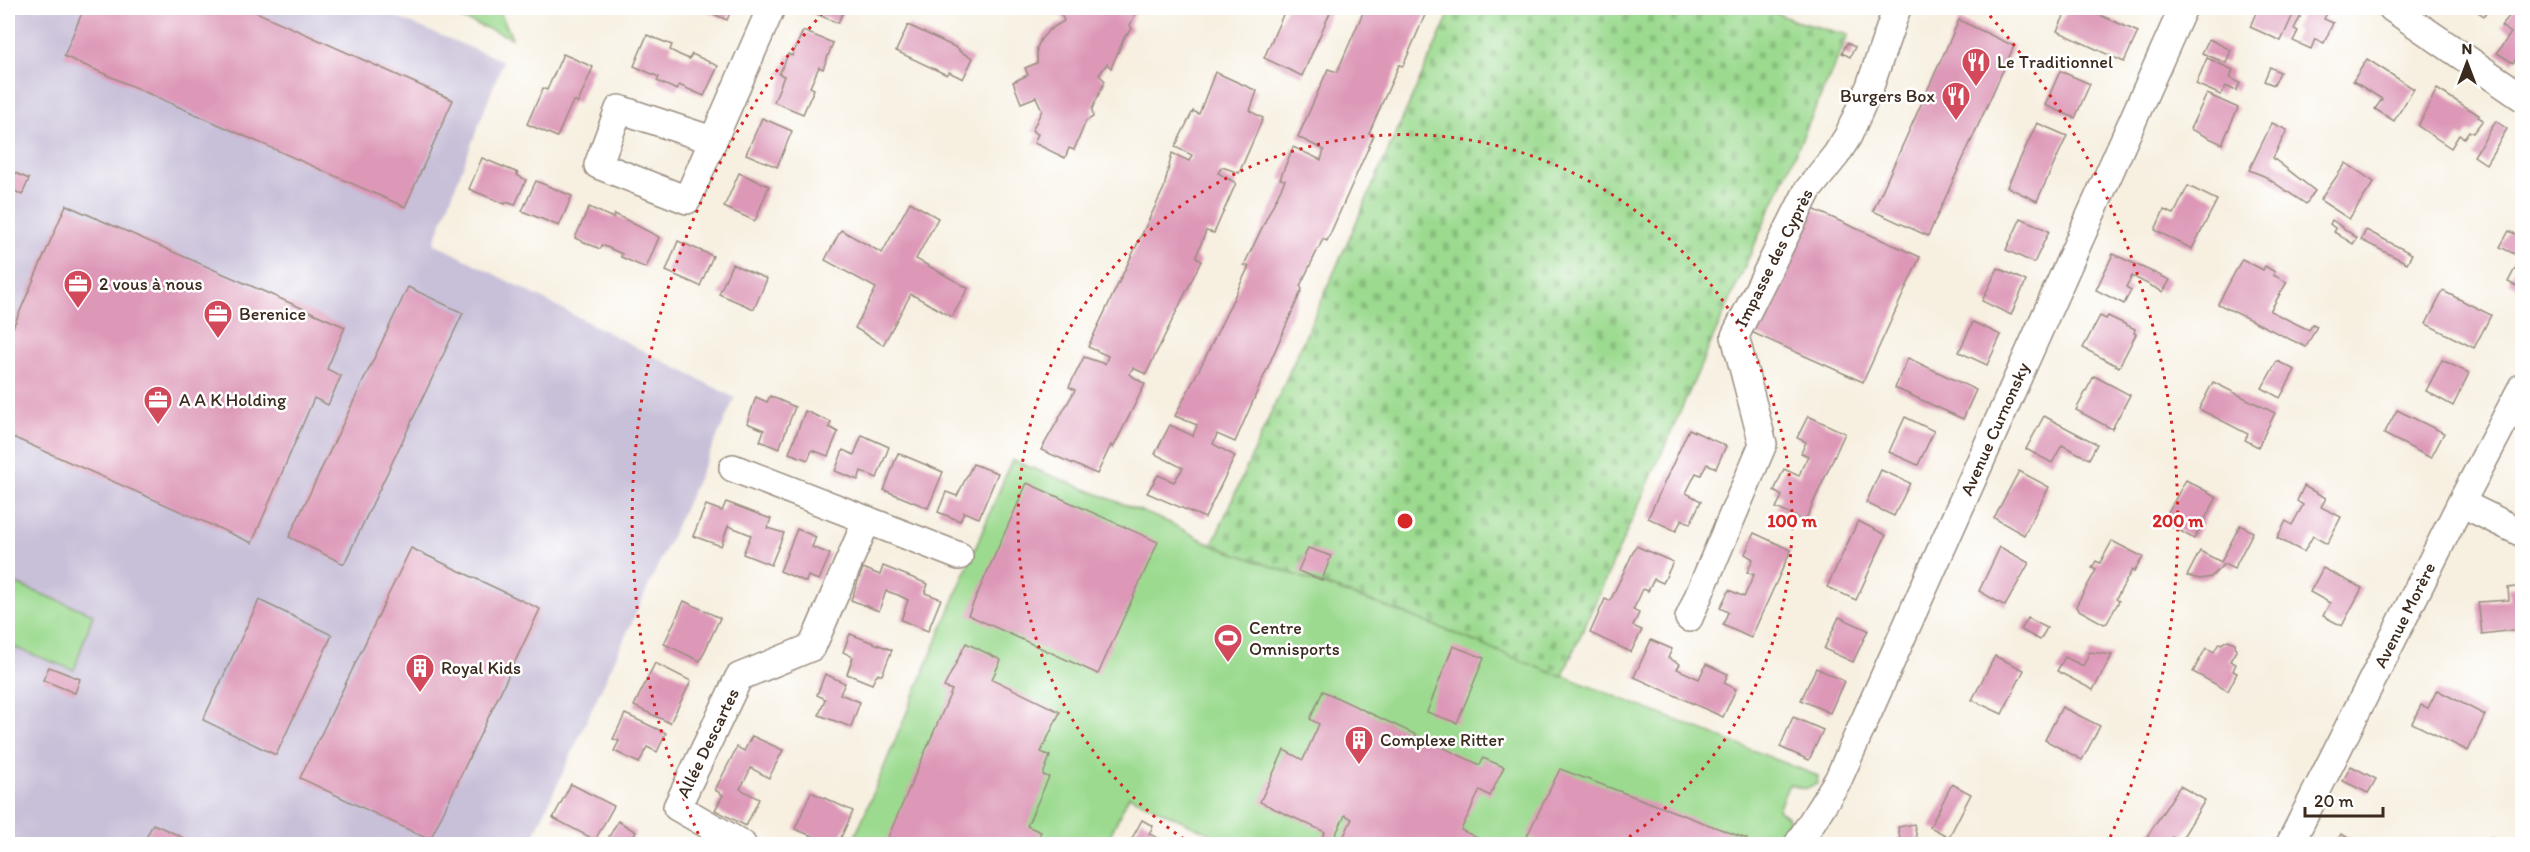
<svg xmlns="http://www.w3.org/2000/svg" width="2530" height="852" viewBox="0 0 2530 852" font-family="Itim,sans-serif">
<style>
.industrial{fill:#c8bfd8}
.green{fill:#9bda8f;stroke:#6b8256;stroke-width:1.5}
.cemetery{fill:url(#cemetery-stones);stroke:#6b8256;stroke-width:1.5}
.building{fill:#dd98b7}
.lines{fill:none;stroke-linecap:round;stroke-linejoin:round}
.minor-casing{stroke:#998d80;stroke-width:30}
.minor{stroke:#fff;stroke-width:27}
.ring{fill:none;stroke:#d62828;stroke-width:3;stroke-dasharray:3 6}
.labels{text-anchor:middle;stroke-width:5;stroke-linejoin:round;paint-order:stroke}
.poi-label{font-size:18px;fill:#3b2a1e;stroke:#fff;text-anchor:start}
.street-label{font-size:18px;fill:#3b2a1e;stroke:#fff}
.centre{fill:#d62828;stroke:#fff;stroke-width:3}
.ring-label{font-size:18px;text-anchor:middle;font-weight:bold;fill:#d62828;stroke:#fff;stroke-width:5;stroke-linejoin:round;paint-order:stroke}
</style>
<defs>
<pattern id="cemetery-stones" width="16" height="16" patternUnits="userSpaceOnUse" patternTransform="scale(1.5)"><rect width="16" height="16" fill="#9bda8f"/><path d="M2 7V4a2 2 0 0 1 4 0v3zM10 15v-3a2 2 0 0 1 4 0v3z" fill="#86bb7b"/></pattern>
</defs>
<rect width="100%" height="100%" fill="#fff"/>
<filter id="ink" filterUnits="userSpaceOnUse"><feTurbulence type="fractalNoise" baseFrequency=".0167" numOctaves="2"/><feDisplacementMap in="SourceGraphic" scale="12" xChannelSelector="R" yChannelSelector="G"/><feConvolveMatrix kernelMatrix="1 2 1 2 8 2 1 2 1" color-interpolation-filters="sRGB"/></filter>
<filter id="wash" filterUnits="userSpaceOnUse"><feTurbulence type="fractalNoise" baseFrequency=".008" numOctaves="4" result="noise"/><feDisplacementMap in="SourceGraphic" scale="24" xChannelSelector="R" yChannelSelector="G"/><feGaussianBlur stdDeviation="1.35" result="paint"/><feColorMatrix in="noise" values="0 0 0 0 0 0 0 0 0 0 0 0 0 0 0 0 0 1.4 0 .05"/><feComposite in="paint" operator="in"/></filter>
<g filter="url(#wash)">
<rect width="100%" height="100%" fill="#f7f0e1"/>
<path class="industrial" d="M8,8h366l129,53 -69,182 301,155 -205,446h-522z"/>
<g class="green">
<path d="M434,8h64l14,30z"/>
<path d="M1012,460l156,62 44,23 199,71 407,160 -1,8 -13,5 -15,-5 -11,25 9,8 3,7 -14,20h-544l-103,-48 -23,48h-254z"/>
<path d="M8,581l85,33 -19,56 -66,-25z"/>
</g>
<path class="cemetery" d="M1452,8h312l31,13 53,14 -286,642 -151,-61 -199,-71z"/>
<g id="blocks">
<g class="building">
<path d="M84,8h163l206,92 -48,107 -341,-151z"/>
<path d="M700,8h32l-5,12z"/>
<path d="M808,8h37l-7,15 -31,-13z"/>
<path d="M1059,8h79l-8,17 2,4 -7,7 -14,32 -4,-4 -8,11 6,6 -13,28 1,8 -7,4 -12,29 -5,-2 -4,10 -31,-15 4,-9 -6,-3 10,-21 -6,-13 -15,6 -8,-21 15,-7 -3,-7 12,-5v-15l4,-9 8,-9 15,-9z"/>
<path d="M1286,8h46l-30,68 -38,-18z"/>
<path d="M1365,8h63l-25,58 -4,-1 -30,68 5,2 -47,106 -4,-2 -23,47 2,3 -67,153 -18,-8 -4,10 22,12 -30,62 -58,-25 11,-18 16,7 9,-14 -28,-14 15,-29 23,11 4,-11 -22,-9 30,-58 44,-92 -5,-1 41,-85 -5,-1 13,-32 28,13 3,-10 -26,-13 30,-68 9,3z"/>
<path d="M2068,8h16l54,24 -14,30 -67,-31z"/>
<path d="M2258,8h38l-15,33 -31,-14z"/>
<path d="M2305,8h15l8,3 -4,8 9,4 -9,20 -9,-4 -4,10 -18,-8 5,-10 -4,-2z"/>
<path d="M2472,8h18l-6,8z"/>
<path d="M2516,8l6,4v38l-9,13 -16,-10 14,-20 -10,-7z"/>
<path d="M1959,20l55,26 -86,190 -55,-25z"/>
<path d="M908,25l51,24v2l14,7 -10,21 -14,-7 -2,3 -51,-24z"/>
<path d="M803,31l30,12 -10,26 -4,-2 -9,20 4,2 -11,25 -29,-12 10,-26 -5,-2 5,-10 4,-10 4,2z"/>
<path d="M647,35l25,10 -2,5 10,5 9,4 3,-5 26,12 -14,30 -25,-11 -2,5 -20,-9 2,-4 -25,-11z"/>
<path d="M2209,39l22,11 -5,13 -24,-10z"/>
<path d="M1847,43l8,4 -5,10 -8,-4z"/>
<path d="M563,54l30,13 -15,36 -5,-2 -16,36 -30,-13 16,-36 4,2z"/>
<path d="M2207,58l26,12 -3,8 10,5 -4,8 -10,-5 -5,9 -25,-11z"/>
<path d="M2367,59l47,30 -20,32 -19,-12 7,-10 -29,-18z"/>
<path d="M2270,67l10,5 -6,13 -10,-4z"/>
<path d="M2060,71l30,13 -15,34 -30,-13z"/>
<path d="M1215,72l42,19 -7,20 13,7 -24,55 -17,-6 -4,6 18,10 -22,50 -8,-2 -10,26 5,4 -55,113 -13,-6 -4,6 16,10 -32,64 -2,-3 -14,29 -56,-24 34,-60 -6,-3 15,-30 21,7 3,-8 -20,-9 76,-159 8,-35 17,8 3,-6 -17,-8 18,-36 6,3z"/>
<path d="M2437,89l42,26 -1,2 5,3 -10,13 -4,-2 -5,7 -5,-3 -8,13 -33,-22z"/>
<path d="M2207,94l31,14 -16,36 -32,-15z"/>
<path d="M762,118l30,13 -15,36 -31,-13z"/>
<path d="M2496,121l11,8 -21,35 -12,-8z"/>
<path d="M2037,123l30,13 -30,65 -30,-14z"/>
<path d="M2272,123l15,7 -14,28 42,33 -9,13 -42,-28 -15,-6z"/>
<path d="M482,158l36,15 -1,2 9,5 -11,25 -9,-3 -1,2 -36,-15z"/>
<path d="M2346,163l28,19 -25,37 -29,-19z"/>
<path d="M13,172l16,7 -7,16 -14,-8z"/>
<path d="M739,173l30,13 -14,35 -31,-14z"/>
<path d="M536,181l36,15 -13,30 -37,-15z"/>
<path d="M2188,186l29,14 -25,49 -37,-19 9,-20 10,4z"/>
<path d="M910,202l28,16 -22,41 52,29 -16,29 -41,-23 -28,51 -28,-17 21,-40 -51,-28 16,-30 41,23z"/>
<path d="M66,205l279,122 -18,42 14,7 -13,29 -14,-7 -62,145 -244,-108v-96z"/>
<path d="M1806,206l114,51 -57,125 -114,-51z"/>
<path d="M589,207l24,11 2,-4 44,23 -13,31 -25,-11 1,-3 -20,-9 -2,4 -25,-11z"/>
<path d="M2021,218l28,13 -15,32 -28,-13z"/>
<path d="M2332,220l25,18 -4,6 -19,-12 2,-3 -6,-5z"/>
<path d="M2366,230l46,24 -5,9 -46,-23z"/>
<path d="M2509,231l13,6v52l-14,-7 13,-25 -21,-10z"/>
<path d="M678,241l35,15 -13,30 -34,-15z"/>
<path d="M2113,254l57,26 -7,12 -31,-16 -6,11 5,3 -7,14 -28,-14z"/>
<path d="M2242,259l21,11 2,-4 10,6 -2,3 14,7 -17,29 39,19 4,-6 4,2 -11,21 -88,-43z"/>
<path d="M732,264l35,15 -13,30 -35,-15z"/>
<path d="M1998,268l28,13 -15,34 -29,-14z"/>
<path d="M408,287l55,26 -119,251 -55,-27z"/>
<path d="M2443,291l48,24 -17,33 -48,-24z"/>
<path d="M2100,316l6,3 2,-3 27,13 -1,4 2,1 -17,33 -36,-19z"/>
<path d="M1973,322l28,13 -14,30 -28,-13z"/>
<path d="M1908,358l68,32 -13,29 -68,-31z"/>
<path d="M2442,360l27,13 -16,33 -27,-15z"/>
<path d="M2277,361l18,9 -15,28 -18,-10z"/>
<path d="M2094,376l36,19 -18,34 -36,-19z"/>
<path d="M2213,382l62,31 -17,34 -13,-7 3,-6 -49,-25z"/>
<path d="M770,396l25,11 -16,42 -19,-8 4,-11 -17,-7 9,-26 11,5z"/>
<path d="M2397,410l47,23 -13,25 -47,-24z"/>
<path d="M805,411l26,11 -2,5 9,5 -10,24 -16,-6 -4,10 -19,-7z"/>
<path d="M1808,416l37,17 -40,88 -29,-13 6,-12 -8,-5 10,-22 15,7 3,-8 6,-12 -7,-3 5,-11 -9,-4z"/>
<path d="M2044,416l53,28 -8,15 -27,-14 -10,18 -26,-14z"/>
<path d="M1905,417l29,14 -16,34 -29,-13z"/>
<path d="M1689,429l37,17 -10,22 -9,-4 -6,11 -5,-2 -10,20 15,8 -11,23 -8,-5 -6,12 -28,-13z"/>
<path d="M862,435l27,12 -12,31 -16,-7 -3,9 -23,-9 8,-21 11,5z"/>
<path d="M898,453l45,19 -15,36 -44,-18z"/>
<path d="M973,464l25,9 -19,45 -15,-6 -4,9 -22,-9 8,-20 11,4z"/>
<path d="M2522,469v16l-6,-3z"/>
<path d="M1881,470l29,13 -16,33 -28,-13z"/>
<path d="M2019,471l30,16 -25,48 -30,-17z"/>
<path d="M2186,480l31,17 -23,42 -31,-18z"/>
<path d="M1027,483l131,59 -60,132 -130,-59z"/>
<path d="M2304,486l22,12 -5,9 20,10 -14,27 -14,-8 -9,16 -27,-14 9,-17 6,4 11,-20 -6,-4z"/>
<path d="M726,502l45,17 -4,9 17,5 -13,32 -28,-11 8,-19 -12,-5 -11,-4 -7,20 -28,-10 13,-31 16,6z"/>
<path d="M1858,521l28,14 -30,65 -29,-13z"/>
<path d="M2240,525l13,7 -19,37 -10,-5 -13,13 -11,2 -13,-3 13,-25 21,11z"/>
<path d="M797,529l19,8 -4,10 18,7 -11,26 -11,-4 -2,6 -26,-11z"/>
<path d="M1754,533l37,17 -40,88 -28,-13 5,-13 -8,-4 9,-18 15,7 10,-22 -7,-3 6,-13 -8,-5z"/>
<path d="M2112,541l31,16 -9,15 -2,-2 -16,29 3,2 -12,22 -3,1 -27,-15 -1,-3 20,-36 -4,-2 4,-7 4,2z"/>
<path d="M1636,546l37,16 -10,21 -9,-4 -6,12 -5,-2 -5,11 -5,10 6,3 -6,13 9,4 -11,22 -41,-19 15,-34 5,2z"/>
<path d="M2000,547l29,16 -24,43 -26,-15z"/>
<path d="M411,548l129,61 -110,231 -130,-62z"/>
<path d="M1308,548l23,8 -9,24 -24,-9z"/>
<path d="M883,566l45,18 -3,9 16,6 -13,32 -27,-11 7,-20 -10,-5 -12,-4 -7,20 -28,-11 12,-32 17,7z"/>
<path d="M2323,568l39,20 -20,38 -19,-10 7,-13 -20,-11z"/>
<path d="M2522,586v43l-40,5 -4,-32 31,-2 -1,-12z"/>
<path d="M259,600l73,35 -56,120 -73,-35z"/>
<path d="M684,601l36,17 -20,43 -36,-17z"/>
<path d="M1839,617l29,13 -15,32 -29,-13z"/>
<path d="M2028,618l19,10 -7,12 -19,-10z"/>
<path d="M850,634l42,16 -10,25 -5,-1 -5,10 -25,-10 6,-17 -10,-5z"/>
<path d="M1651,640l21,9 -4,9 12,6 -3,5 22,10 7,-15 22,10 -4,9 12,6 -13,28 -89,-40z"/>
<path d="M2228,640l7,3 1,8 -6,10 6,3 -3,7 4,2 -9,18 -35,-19 13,-24 8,4 5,-9 2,1z"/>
<path d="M966,643l35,17 -9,19 68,33 -19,40 9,4 -7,19 6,2 -22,49 14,6 -6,12h-150l67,-154 -8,-3z"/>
<path d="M1453,646l31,12 -27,65 -30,-11z"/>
<path d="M2090,652l22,3 -19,35 -36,-19 8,-14 18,9z"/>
<path d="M1995,656l29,14 -22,44 -30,-14z"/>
<path d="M655,663l36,18 -21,42 -36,-17z"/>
<path d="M49,667l31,12 -5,14 -32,-13z"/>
<path d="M1816,668l28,13 -14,32 -29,-13z"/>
<path d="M825,674l20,9 -5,11 20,8 -9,25 -32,-12 6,-16 -8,-4z"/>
<path d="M2437,690l48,25 -17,36 -56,-28 9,-18 7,3z"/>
<path d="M1323,691l157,74 3,-7 21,9 -14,29 -10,-6 -19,40 19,9 -3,5h-137l12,-25 -7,-4 -14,29h-13l7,-12 -65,-30 24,-52 19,10 16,-36 -9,-5z"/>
<path d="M2062,707l38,19 -18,34 -37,-20z"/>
<path d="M625,714l41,19 -9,19 -10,-5 -8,16 -25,-12 5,-10 -6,-2z"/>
<path d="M1793,717l30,13 -14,30 -29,-13z"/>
<path d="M752,736l31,14 -14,28 -18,-10 -5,10 -6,11 19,10 -13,27 -31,-16 8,-15 -8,-5 22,-43 7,4z"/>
<path d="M2351,766l25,13 -8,14 -25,-12z"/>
<path d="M1560,769l187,70 -3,5h-197l-20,-8z"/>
<path d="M571,784l43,22 -19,34 -42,-22z"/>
<path d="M1952,784l19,10 -22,43 -19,-10z"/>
<path d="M2180,786l25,14 -25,42 -8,-5 -3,7h-11l-12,-6z"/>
<path d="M811,792l42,19 -15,33h-6l-37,-15z"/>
<path d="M1142,820l11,6 -4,8 22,10h-42z"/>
<path d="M618,821l18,11 -5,9 6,3h-32z"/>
<path d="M153,824l16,7 27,13h-53z"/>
<path d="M1914,824l4,20h-31l-1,-2 14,-3 -2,-12z"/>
<path d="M2341,834l19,10h-25z"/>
<path d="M2490,837l14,7h-17z"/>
<path d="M2083,838l5,4 3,-3 11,5h-22z"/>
</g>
</g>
</g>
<g filter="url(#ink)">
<use href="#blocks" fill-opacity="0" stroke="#998d80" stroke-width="1.5"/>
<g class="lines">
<g class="minor-casing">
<g id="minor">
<path d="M2392,8l130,89"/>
<path d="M712,140l-93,-31 -21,56 89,35 84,-192"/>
<path d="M733,468l134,52 -55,127 -73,30 -62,130 65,37"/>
<path d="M2461,503l61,30"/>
<path d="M867,520l92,36"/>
<path id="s1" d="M1689,618l74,-174 -28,-108 73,-146 28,-35 12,-19 22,-50 27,-78"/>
<path id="s2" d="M1798,844l40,-64 345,-772"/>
<path id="s3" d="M2290,844l171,-341 61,-116"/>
</g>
</g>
<use href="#minor" class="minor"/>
</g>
</g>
<g class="ring">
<path d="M1191 844A387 387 0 1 1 1619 844"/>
<path d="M702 842A773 773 0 0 1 826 9M1984 9A773 773 0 0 1 2108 842"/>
</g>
<defs>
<g id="restaurant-pin" transform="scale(1.5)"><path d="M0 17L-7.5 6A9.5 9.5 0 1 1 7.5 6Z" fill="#d1495b" stroke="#fff"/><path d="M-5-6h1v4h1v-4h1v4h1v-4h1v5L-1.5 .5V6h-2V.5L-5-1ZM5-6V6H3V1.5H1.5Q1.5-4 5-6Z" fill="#fff"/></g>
<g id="office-pin" transform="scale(1.5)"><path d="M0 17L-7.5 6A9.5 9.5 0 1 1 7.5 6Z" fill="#d1495b" stroke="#fff"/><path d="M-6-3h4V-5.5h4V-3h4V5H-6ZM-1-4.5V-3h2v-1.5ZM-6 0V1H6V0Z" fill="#fff"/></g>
<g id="stadium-pin" transform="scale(1.5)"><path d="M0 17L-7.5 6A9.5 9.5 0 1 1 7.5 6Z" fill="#d1495b" stroke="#fff"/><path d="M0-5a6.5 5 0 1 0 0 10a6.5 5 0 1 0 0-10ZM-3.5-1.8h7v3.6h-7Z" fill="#fff"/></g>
<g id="building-pin" transform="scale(1.5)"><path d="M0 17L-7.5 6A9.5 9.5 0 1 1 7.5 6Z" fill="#d1495b" stroke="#fff"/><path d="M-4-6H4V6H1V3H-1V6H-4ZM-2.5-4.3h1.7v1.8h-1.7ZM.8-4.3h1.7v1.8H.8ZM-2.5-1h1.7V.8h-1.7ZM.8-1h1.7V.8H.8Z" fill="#fff"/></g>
</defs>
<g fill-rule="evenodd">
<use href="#restaurant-pin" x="1976" y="62"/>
<use href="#restaurant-pin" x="1956" y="96"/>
<use href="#office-pin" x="78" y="284"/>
<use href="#office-pin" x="218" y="314"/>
<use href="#office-pin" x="158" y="400"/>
<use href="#stadium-pin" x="1228" y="638"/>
<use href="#building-pin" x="420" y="668"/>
<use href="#building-pin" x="1359" y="740"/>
</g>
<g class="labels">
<g class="poi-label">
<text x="1997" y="68">Le Traditionnel</text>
<text x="1935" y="102" text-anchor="end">Burgers Box</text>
<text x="99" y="290">2 vous à nous</text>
<text x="239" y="320">Berenice</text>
<text x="179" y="406">A A K Holding</text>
<text x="1249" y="634">Centre<tspan x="1249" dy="21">Omnisports</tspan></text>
<text x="441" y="674">Royal Kids</text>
<text x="1380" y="746">Complexe Ritter</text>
</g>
<g class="street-label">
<text dy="6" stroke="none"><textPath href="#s1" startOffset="388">Impasse des Cyprès</textPath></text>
<text dy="6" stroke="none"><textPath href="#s2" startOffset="460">Avenue Curnonsky</textPath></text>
<text dy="6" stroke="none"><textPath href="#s3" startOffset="256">Avenue Morère</textPath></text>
<text transform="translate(708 743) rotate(-64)" y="6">Allée Descartes</text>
</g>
</g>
<circle cx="1405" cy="521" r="9" class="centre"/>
<g class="ring-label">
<text x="1792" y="527">100 m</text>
<text x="2178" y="527">200 m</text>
</g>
<rect width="2530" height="852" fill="none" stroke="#fff" stroke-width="30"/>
<g transform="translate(2467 63)" stroke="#ffffff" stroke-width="4.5" paint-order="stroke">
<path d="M0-4.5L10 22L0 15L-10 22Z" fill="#3b2a1e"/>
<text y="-9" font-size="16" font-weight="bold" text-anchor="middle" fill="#3b2a1e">N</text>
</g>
<path d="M2305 807v9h78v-9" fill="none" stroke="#3b2a1e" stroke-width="3"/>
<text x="2314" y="807" font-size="18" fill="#3b2a1e" stroke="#ffffff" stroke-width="4.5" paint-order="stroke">20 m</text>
</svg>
